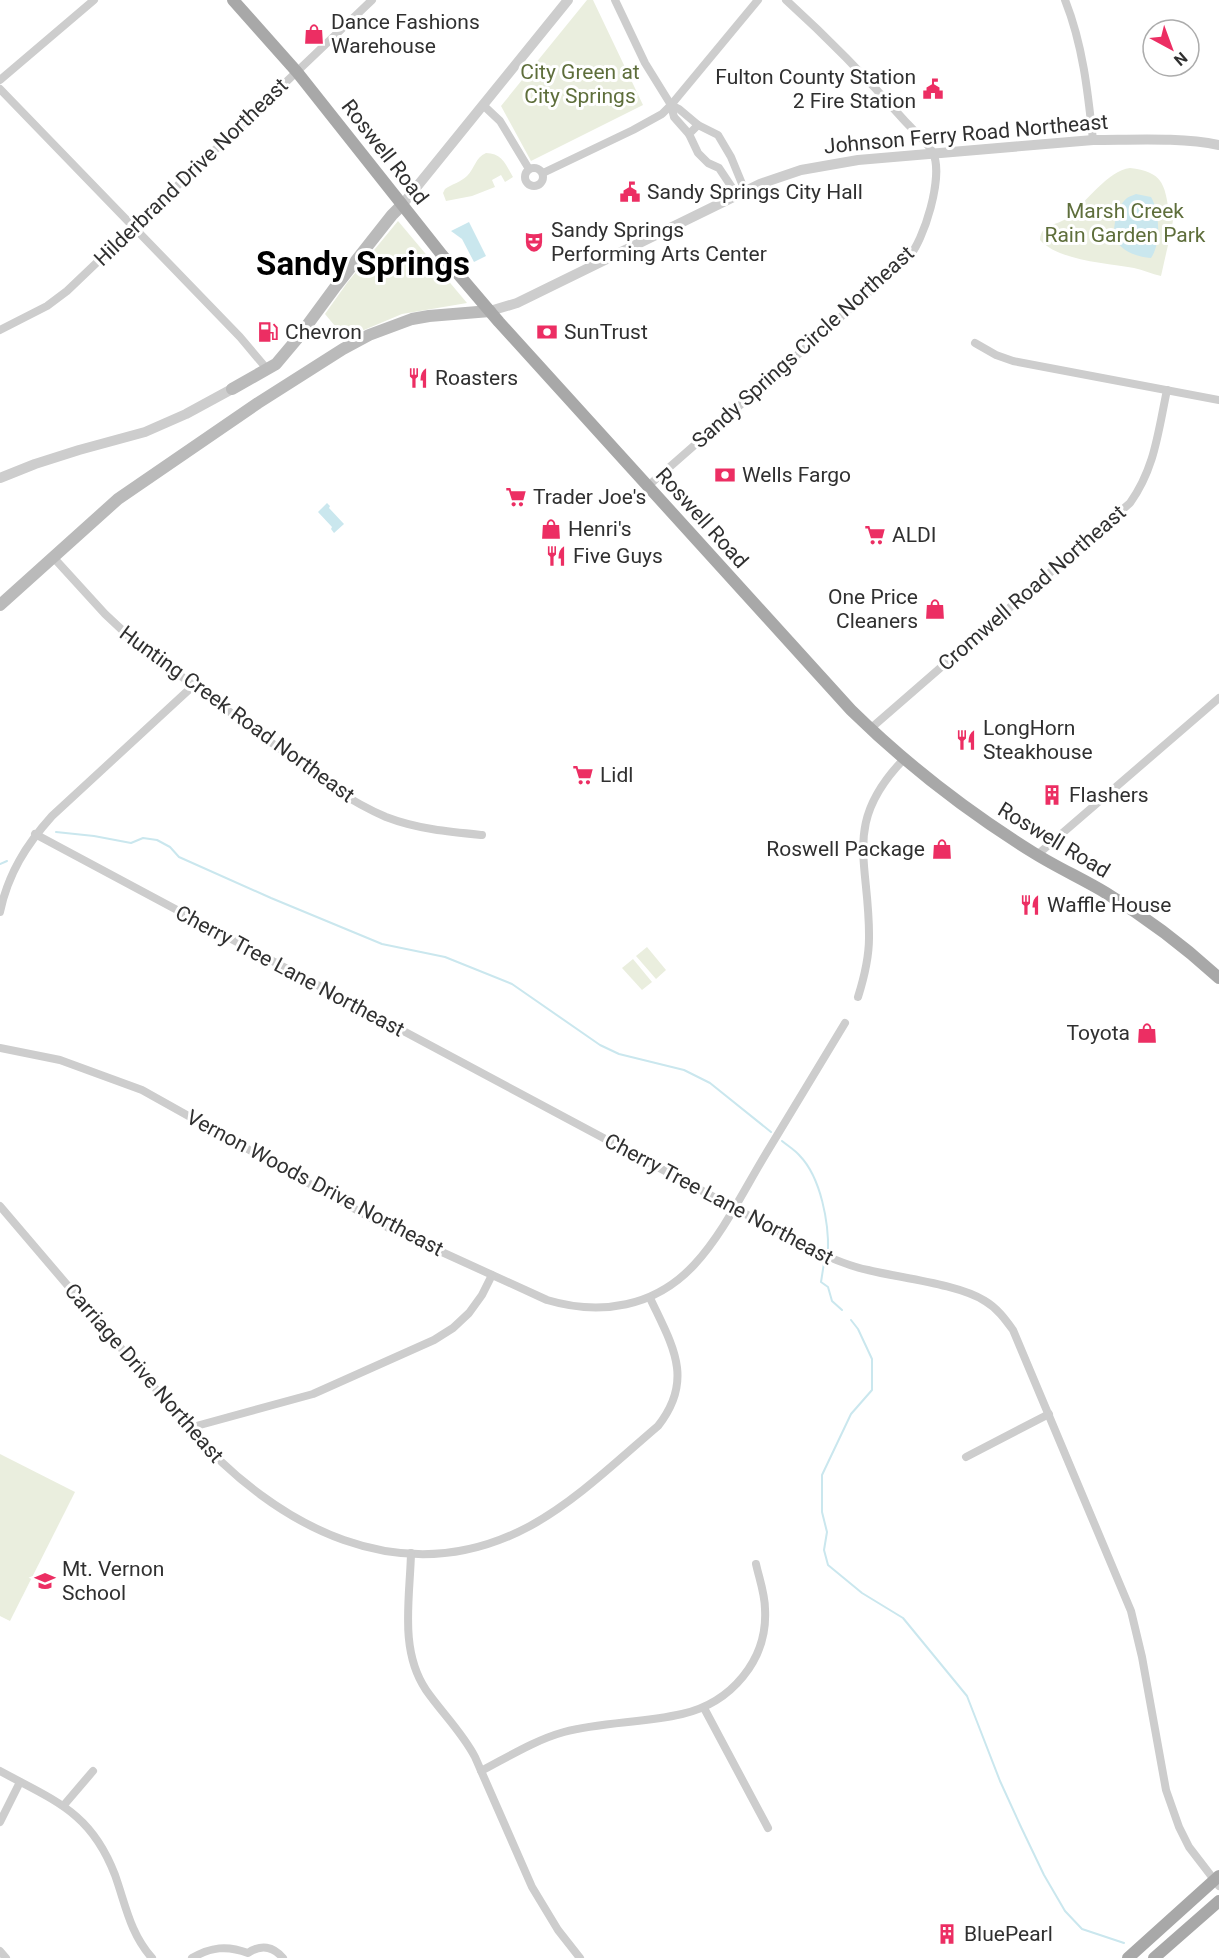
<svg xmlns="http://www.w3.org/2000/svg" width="1219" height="1958" viewBox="0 0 1219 1958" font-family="Roboto,sans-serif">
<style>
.green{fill:#eaeede}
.water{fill:#cae7ee}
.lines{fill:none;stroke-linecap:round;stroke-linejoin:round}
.stream{stroke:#cae7ee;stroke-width:2}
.minor{stroke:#cdcdcd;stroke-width:8}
.tertiary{stroke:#cdcdcd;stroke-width:10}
.secondary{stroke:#bababa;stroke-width:12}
.primary{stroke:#a8a8a8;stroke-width:12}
.labels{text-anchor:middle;stroke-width:6;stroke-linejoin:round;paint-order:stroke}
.poi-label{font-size:21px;fill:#303030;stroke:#fff;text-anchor:start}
.park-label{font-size:21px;fill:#5e6e3b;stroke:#fff}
.street-label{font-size:21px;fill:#303030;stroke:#fff}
.town-label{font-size:33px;font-weight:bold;fill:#000;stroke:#fff}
</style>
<rect width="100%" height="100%" fill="#fff"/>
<g class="green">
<path d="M587,0h6l50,105 -112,56 -30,-55z"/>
<path d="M486,153c16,0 20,12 27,24l-8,5 -4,-7 -9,5 3,7 -23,9 -26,5 -3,-8 2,-4c7,-5 16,-7 22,-13 8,-8 8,-18 19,-23z"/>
<path d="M1130,168c32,4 35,15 39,45l5,2 -2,11 -4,-1 -4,19 4,1 -7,31c-9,-2 -18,-6 -27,-8 -27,-5 -75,-7 -94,-28 1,-17 17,-14 27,-22 18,-14 41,-48 63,-50z"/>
<path d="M398,221l69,82 -65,11 -57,24 -20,-24 22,-31z"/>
<path d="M647,947l19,23 -10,9 -20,-23z"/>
<path d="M633,959l19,23 -10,8 -20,-22z"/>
<path d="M0,1454l75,38 -65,129 -10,-5z"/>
</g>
<g class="water">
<path d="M1136,194l15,3c9,15 10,47 0,61 -13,-1 -30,-6 -36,-20 -3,-9 2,-30 9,-37 3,-4 7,-5 12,-7z"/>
<path d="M469,222l17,34 -12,6 -12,-23 -11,-8z"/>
<path d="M327,503l3,3 -1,2 15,16 -10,9 -3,-4 1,-2 -14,-15z"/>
</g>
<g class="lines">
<g class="stream">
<path d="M56,832l38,4 37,7 12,-5 14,2 13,7 9,10 92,41 111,46 63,13 67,27 88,61 19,9 65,16 26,13 61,49"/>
<path d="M0,864l7,-3"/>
<path d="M782,1141c6,5 13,9 18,15 21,22 29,67 28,96"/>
<path d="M824,1263l-3,19 7,5 4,14 10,9"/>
<path d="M851,1320l7,9 14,30v31l-21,24 -29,61v37l5,20 -3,18 4,15 34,28 41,25 64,78 33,85 21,46 23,48 21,36 17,18 42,14"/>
</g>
<g class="minor">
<path d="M615,0l30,63 26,42 3,12 15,17"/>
<path d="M1065,0c18,45 23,93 28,140"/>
<path d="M0,80l94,-80"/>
<path d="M0,89l240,248 27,32"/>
<path d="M483,105l17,16 29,48"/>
<path d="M671,105l8,4 19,16 20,10 13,22 14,34"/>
<path d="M698,125l-9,9 9,19 10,10 11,5 18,27"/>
<circle cx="534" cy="177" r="9"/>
<path d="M543,173l90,-43 29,-16 9,-9 87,-105"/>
<path d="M0,330l47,-24 20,-15 305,-291"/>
<path d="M975,343l21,12 17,6 206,39"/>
<path d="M648,486l260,-228c16,-17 36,-82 25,-105 -4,-9 -23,-26 -30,-34 -37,-42 -75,-81 -117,-119"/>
<path d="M53,557l52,57 31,29 197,145c17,11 34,21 53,29 31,12 64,15 96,18"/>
<path d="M870,729l260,-226c25,-35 28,-71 37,-113"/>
<path d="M35,834l776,415c19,9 37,17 57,21 32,8 90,14 117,31 12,7 20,18 28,29l118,281 11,46 24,133 13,37 10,20 30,39"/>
<path d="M1037,855l182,-157"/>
<path d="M0,912c8,-38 26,-67 52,-96l142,-131"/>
<path d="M858,997c6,-19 11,-39 11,-59 1,-76 -28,-114 35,-179"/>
<path d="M0,1048l60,12 82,30 245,137 160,73c54,16 108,7 147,-35 28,-30 49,-73 70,-108 27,-45 54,-89 81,-134"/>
<path d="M0,1206l189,222c86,99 213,167 341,98 46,-25 88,-66 128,-100 37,-47 14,-81 -8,-128"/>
<path d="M189,1428l124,-34 121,-54 19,-12 16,-15 13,-18 10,-20"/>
<path d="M966,1457l83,-43"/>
<path d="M411,1553c-1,45 -12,97 15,137 16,23 36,42 49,67l57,130 26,43 22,28"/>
<path d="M704,1708l64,120"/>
<path d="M0,1771c55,30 91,41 115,104 11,31 15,58 37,83"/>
<path d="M481,1771c27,-14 54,-31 83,-39 38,-10 79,-9 118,-18 49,-11 86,-54 83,-105 0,-15 -6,-31 -9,-45"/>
<path d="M64,1805l29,-34"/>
<path d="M0,1822l20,-40"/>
<path d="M0,1951l6,7"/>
<path d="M192,1958c19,-11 35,-13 56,-5 13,-9 25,-7 35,5"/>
</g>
<g class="tertiary">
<path d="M402,205l166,-205"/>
<path d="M490,311l27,-8 243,-119 41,-14 57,-10 235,-20c39,0 89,-3 126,5"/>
<path d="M0,478l35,-14 44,-14 66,-18 41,-18 46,-25"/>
</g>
<g class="secondary">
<path d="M232,389l44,-25 21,-25 39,-53 56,-71 10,-10"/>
<path d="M0,605l118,-106 140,-96 85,-54 26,-14 43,-16 17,-3 61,-5"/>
</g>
<g class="primary">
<path d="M233,0l64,72 145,183 57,67 352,388c56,55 117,102 183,143 24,15 49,26 72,40 41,25 78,53 113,85"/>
<path d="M1128,1958l91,-82"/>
<path d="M1154,1958l65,-57"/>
</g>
</g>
<defs>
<g id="shop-bare" transform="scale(1.62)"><path d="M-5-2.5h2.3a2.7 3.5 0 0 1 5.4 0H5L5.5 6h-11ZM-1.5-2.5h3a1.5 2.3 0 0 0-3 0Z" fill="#ec2e63" stroke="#fff" stroke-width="2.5" paint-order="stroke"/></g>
<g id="civic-bare" transform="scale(1.62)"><path d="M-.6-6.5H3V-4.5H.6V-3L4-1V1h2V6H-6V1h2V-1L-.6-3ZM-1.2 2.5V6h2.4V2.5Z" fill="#ec2e63" stroke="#fff" stroke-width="2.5" paint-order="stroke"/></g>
<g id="theatre-bare" transform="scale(1.62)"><path d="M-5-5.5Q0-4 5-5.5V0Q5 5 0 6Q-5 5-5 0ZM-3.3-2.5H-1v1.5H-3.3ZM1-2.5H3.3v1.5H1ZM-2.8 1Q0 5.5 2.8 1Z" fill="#ec2e63" stroke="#fff" stroke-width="2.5" paint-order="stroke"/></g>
<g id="fuel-bare" transform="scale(1.62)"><path d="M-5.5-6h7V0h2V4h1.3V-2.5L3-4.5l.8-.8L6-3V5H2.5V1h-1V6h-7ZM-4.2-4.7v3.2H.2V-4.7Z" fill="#ec2e63" stroke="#fff" stroke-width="2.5" paint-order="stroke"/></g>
<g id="bank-bare" transform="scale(1.62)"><path d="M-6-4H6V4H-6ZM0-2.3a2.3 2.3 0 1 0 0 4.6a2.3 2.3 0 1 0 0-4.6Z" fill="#ec2e63" stroke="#fff" stroke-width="2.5" paint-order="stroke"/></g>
<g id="restaurant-bare" transform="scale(1.62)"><path d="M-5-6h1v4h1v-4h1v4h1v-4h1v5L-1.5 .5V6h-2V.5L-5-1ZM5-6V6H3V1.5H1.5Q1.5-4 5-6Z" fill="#ec2e63" stroke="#fff" stroke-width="2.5" paint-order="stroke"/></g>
<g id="supermarket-bare" transform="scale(1.62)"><path d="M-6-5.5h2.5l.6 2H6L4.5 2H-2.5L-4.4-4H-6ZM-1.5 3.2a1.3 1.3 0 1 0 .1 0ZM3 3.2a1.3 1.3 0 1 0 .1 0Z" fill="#ec2e63" stroke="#fff" stroke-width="2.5" paint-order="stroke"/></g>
<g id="building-bare" transform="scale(1.62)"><path d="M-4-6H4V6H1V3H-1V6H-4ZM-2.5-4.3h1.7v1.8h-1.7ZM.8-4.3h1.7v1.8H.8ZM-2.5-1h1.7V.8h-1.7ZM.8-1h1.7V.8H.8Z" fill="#ec2e63" stroke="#fff" stroke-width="2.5" paint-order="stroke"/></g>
<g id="school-bare" transform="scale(1.62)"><path d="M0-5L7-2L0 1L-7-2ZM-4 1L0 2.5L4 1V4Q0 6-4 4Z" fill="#ec2e63" stroke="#fff" stroke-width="2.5" paint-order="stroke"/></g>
</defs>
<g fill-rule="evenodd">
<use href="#shop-bare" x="314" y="34"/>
<use href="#civic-bare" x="933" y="89"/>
<use href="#civic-bare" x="630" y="192"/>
<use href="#theatre-bare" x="534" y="242"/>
<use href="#fuel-bare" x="268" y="332"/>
<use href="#bank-bare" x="547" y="332"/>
<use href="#restaurant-bare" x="418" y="378"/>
<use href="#bank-bare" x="725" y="475"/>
<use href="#supermarket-bare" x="516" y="497"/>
<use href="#shop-bare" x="551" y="529"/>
<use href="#supermarket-bare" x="875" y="535"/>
<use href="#restaurant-bare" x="556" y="556"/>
<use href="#shop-bare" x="935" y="609"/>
<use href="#restaurant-bare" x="966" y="740"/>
<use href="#supermarket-bare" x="583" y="775"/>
<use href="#building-bare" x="1052" y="795"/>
<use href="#shop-bare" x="942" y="849"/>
<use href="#restaurant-bare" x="1030" y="905"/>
<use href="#shop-bare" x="1147" y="1033"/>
<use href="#school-bare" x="45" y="1581"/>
<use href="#building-bare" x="947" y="1934"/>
</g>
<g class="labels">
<g class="poi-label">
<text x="331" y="29">Dance Fashions<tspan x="331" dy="24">Warehouse</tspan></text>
<text x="916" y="84" text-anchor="end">Fulton County Station<tspan x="916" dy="24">2 Fire Station</tspan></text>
<text x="647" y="199">Sandy Springs City Hall</text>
<text x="551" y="237">Sandy Springs<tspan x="551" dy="24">Performing Arts Center</tspan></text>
<text x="285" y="339">Chevron</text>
<text x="564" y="339">SunTrust</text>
<text x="435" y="385">Roasters</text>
<text x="742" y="482">Wells Fargo</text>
<text x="533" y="504">Trader Joe's</text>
<text x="568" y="536">Henri's</text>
<text x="892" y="542">ALDI</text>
<text x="573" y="563">Five Guys</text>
<text x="918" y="604" text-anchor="end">One Price<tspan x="918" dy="24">Cleaners</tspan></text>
<text x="983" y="735">LongHorn<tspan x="983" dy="24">Steakhouse</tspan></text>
<text x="600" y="782">Lidl</text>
<text x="1069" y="802">Flashers</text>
<text x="925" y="856" text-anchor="end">Roswell Package</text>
<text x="1047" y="912">Waffle House</text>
<text x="1130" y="1040" text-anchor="end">Toyota</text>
<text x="62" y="1576">Mt. Vernon<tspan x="62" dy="24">School</tspan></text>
<text x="964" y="1941">BluePearl</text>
</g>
<g class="park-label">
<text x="580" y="79">City Green at<tspan x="580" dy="24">City Springs</tspan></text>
<text x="1125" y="218">Marsh Creek<tspan x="1125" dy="24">Rain Garden Park</tspan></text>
</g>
<g class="street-label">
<text transform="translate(966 134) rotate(-5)" y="7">Johnson Ferry Road Northeast</text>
<text transform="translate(385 152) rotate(52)" y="7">Roswell Road</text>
<text transform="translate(191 172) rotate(-44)" y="7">Hilderbrand Drive Northeast</text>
<text transform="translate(803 347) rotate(-42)" y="7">Sandy Springs Circle Northeast</text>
<text transform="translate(702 518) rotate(48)" y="7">Roswell Road</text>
<text transform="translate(1032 588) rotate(-41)" y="7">Cromwell Road Northeast</text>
<text transform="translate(237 714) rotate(36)" y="7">Hunting Creek Road Northeast</text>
<text transform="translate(1054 840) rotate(31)" y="7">Roswell Road</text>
<text transform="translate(290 971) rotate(28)" y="7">Cherry Tree Lane Northeast</text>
<text transform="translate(315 1183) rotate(28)" y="7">Vernon Woods Drive Northeast</text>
<text transform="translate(719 1199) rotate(28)" y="7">Cherry Tree Lane Northeast</text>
<text transform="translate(144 1373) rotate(49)" y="7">Carriage Drive Northeast</text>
</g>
<g class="town-label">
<text x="363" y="275">Sandy Springs</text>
</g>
</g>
<g transform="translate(1171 48) rotate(139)"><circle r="28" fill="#ffffff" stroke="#acacac" stroke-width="1.5"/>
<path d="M0-4.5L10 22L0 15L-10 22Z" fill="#ec2e63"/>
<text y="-9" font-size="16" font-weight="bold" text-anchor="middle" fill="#303030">N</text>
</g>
</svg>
